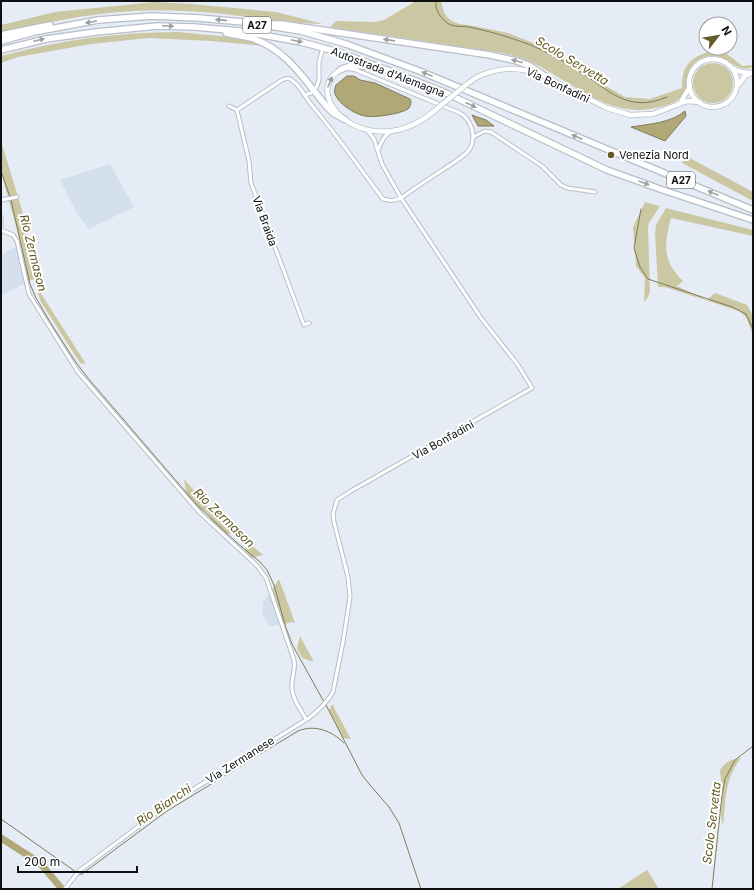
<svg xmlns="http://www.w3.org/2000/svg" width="754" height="890" viewBox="0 0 754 890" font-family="Inter,sans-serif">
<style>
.built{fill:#d4dfee}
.green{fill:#ccc7a3}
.water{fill:#b0a977;stroke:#7f7b59}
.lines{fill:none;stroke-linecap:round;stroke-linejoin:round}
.stream{stroke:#7f7b59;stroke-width:1}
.river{stroke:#b0a977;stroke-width:7}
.street-casing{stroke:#b8bec7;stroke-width:5}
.secondary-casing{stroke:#b8bec7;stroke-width:6}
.highway-casing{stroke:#b8bec7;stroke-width:8}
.street{stroke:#fff;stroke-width:3}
.secondary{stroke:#fff;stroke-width:4.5}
.highway{stroke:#fff;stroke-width:5.5}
.secondary-bridge-casing{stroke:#b8bec7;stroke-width:6;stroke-linecap:butt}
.secondary-bridge{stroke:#fff;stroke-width:4.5}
.oneway{fill:#9e9fa0}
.poi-dot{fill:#635b28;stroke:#fff;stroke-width:1.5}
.labels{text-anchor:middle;stroke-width:4;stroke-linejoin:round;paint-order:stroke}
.shield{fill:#fff;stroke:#565759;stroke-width:1}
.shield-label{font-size:10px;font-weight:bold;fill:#0d0f12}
.street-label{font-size:11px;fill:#0d0f12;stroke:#fff}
.poi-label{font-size:11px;fill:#0d0f12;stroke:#fff;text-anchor:start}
.water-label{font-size:12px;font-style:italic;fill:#5f561b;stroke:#fff}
</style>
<rect width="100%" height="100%" fill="#e6ecf5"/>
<g class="built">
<path d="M110,164l24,43 -45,22 -11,-14 -18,-35z"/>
<path d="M21,244l8,37 -28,15v-41z"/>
<path d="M272,590l12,34 -11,2 -4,-1 -7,-11 1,-12z"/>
</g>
<g class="green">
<path d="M416,1h25c1,4 2,10 4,13 3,8 16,11 24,11l39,8 33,13 34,19 29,20 21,12 25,2 32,-11c0,-4 0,-9 1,-13 3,-16 23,-26 38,-23 8,2 15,9 21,14l11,-1v2c-20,8 -27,-19 -51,-9 -24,11 -6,35 -30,45 -49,20 -81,-7 -121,-30 -8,-5 -16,-10 -25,-13 -7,-3 -15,-5 -23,-7l-173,-26 6,-6 39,1 9,-2z"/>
<path d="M155,2l36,2 85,8 47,12c-14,-1 -28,-1 -42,-2 -32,-5 -64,-10 -97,-11 -61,-4 -124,7 -183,23v-9l54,-13z"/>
<path d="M178,32l84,8 1,6 -51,-5 -64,-3 -57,6 -73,13 -17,6v-7c58,-16 117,-24 177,-24z"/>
<circle cx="713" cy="83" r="20"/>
<path d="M1,141l21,69 18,82 46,72 -6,-1 -39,-61 -8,-23 -4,2 -8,-37 -20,-72z"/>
<path d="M686,156l67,36v9l-71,-38z"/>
<path d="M645,202l15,4 -11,17 -1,4 2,64 -2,6 -4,5 1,-24 -9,-12 -3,-39z"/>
<path d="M666,208l87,22v6l-82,-18c-7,27 -9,42 12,63l-6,5 30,14 8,-7 32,12 6,11v19l-7,-18 -7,-6 -74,-24h-7l-3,-54 1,-8z"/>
<path d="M184,479l21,24 32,29 -10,2 -15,-12 -2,-5 -4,-5 -15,-6 -4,-7z"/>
<path d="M247,541l16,14 -12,3 -6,-7z"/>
<path d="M279,579l16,44 -3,-1 -8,2 -12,-34z"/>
<path d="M300,636l14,26 -12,-4 -5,-10z"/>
<path d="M333,704l1,4 17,31 -8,-1 -14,-28z"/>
<path d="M741,758c-17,22 -15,42 -18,68l-2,-9 1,-25 -2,-22c5,-8 11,-11 21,-12z"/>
<path d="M647,870l12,19h-41z"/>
</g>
<g class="water">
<path d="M347,76h7l6,4 15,3 35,16 1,2c0,3 -1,6 -3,8 -8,5 -34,9 -43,7 -11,-2 -26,-12 -30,-22 -1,-3 0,-6 1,-9z"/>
<path d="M685,111l1,5 -21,25 -34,-14c18,-3 40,-4 54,-16z"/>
<path d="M472,115l14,5 8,6h-16z"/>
</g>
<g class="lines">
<g class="stream">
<path d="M436,1c-2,9 7,21 15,24 6,2 12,1 18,2 20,4 40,10 59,17 18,7 35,17 51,27 30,19 49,43 88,26"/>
<path d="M1,171l9,26"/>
<path d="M11,200l19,84 6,14 14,24 25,39 12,16 109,127 40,38 24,20 7,8 7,15 12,43 6,16 32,58"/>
<path d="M641,209l-7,39 6,19 8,12 84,28 14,7 7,15"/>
<path d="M326,705l36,70 8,10 19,22 10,16 22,66"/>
<path d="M1,819l75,53"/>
<path d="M78,874h4l85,-63 131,-80c17,-7 34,0 46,12"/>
<path d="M712,889l10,-94 3,-16 10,-19 18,-14"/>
</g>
<path class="river" d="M1,838l39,25 22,26"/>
<g class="street-casing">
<g id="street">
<path d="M316,88l3,-8v-18l3,-11"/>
<path d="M304,95l7,-2"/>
<path d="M229,106l8,4"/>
<path d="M473,137l12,-6 6,1 51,34 19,19 6,3 28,4"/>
<path d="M378,150c3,-7 5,-13 12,-18"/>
<path d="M1,200l16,-3"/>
<path d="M1,217v13"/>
<path d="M1,230l12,5 4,6 12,53 49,78 122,141 52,48 6,6 8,11 28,82c2,10 -3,18 -2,28 0,11 9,22 14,31"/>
<path d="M309,323l-5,2 -53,-142 -2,-22 -12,-51 45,-30c4,-2 8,-2 11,1 7,5 12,15 17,22 26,31 49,64 73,96 7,2 11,2 18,-1 14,-10 29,-20 43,-29 8,-6 19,-11 25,-19 8,-12 3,-30 -9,-37l-104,-43 -6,-1"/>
<path d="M65,889l14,-18 84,-63 146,-90c10,-8 18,-15 24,-26l10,-50 7,-45 -2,-20 -14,-55 -1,-8 4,-14 14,-9 181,-103 -14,-23 -37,-47 -80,-120 -19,-34 -8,-25 -7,-9"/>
</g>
</g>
<g class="secondary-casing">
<g id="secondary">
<circle cx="713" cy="83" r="24"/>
<path d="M732,68l9,4 8,1"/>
<path d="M340,70c-24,15 -10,42 10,53 12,7 28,10 42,8 15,-2 29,-9 41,-19"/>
<path d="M477,77c22,-10 41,-11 63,-2"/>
<path d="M549,79l58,29 23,7 23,-1 34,-13 13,1"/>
<path d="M738,85l7,-9 8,-4"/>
<path d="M681,102l9,-16"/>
</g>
</g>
<g class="highway-casing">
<g id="highway">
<path d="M271,24h10l209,31 27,6 13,5 21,14"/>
<path d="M226,33c8,2 17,3 25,5 37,12 53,42 77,70l5,5 11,6"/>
<path d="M1,35l49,-10"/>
<path d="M1,41l33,-9 64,-12 54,-4 47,2 44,4 58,9 45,13 76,28 331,138"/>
<path d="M1,50l45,-11 50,-7 61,-6 37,1 46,4 61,11 37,10 60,22 48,19 161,77 53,19 93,31"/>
<path d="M340,70c10,-5 22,-5 33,-2"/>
</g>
</g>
<use href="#street" class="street"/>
<use href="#secondary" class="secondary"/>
<use href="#highway" class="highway"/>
<g class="secondary-bridge-casing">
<path id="secondary-bridge" d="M433,112l34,-28 10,-7"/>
</g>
<use href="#secondary-bridge" class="secondary-bridge"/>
</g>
<defs><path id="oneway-solid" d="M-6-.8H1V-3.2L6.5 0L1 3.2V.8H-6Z"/></defs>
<g class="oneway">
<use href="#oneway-solid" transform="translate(221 20) rotate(-174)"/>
<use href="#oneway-solid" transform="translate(91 22) rotate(170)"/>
<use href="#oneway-solid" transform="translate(168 26) rotate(2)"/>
<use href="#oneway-solid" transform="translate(39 40) rotate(-14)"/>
<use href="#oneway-solid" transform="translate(389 40) rotate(-172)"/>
<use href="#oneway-solid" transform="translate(297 41) rotate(11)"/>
<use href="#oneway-solid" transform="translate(517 61) rotate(-164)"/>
<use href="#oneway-solid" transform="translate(427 74) rotate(-158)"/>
<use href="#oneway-solid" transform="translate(330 82) rotate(-66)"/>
<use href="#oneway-solid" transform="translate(471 105) rotate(25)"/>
<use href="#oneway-solid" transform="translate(577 137) rotate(-157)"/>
<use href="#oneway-solid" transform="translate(644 183) rotate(20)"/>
<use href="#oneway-solid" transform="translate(713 193) rotate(-158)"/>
</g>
<circle class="poi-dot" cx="611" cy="155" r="4"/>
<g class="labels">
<g class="shield">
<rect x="243" y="17" width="28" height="16" rx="3"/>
<rect x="667" y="172" width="28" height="16" rx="3"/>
</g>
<g class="shield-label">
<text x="257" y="29">A27</text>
<text x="681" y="184">A27</text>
</g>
<g class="street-label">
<text transform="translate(388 72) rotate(21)" y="4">Autostrada d'Alemagna</text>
<text transform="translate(558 85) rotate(25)" y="4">Via Bonfadini</text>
<text transform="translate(265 221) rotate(70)" y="4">Via Braida</text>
<text transform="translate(443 440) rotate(-29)" y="4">Via Bonfadini</text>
<text transform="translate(240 760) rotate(-32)" y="4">Via Zermanese</text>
</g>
<g class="poi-label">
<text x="619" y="159">Venezia Nord</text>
</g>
<g class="water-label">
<text transform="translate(572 61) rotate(31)" y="4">Scolo Servetta</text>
<text transform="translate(33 253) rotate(76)" y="4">Rio Zermason</text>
<text transform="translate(224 518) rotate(44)" y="4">Rio Zermason</text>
<text transform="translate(164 805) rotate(-34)" y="4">Rio Bianchi</text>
<text transform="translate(712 823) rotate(-83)" y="4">Scolo Servetta</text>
</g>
</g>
<rect width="754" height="890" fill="none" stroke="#0d0f12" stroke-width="4"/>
<g transform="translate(718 36) rotate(59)"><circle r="19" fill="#ffffff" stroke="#9e9fa0"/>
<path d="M0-3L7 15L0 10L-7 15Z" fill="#635b28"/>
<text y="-6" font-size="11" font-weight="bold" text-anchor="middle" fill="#0d0f12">N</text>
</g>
<path d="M18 866v6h119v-6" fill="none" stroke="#0d0f12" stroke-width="2"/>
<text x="24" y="866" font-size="12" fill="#0d0f12" stroke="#ffffff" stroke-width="3" paint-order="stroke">200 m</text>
</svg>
